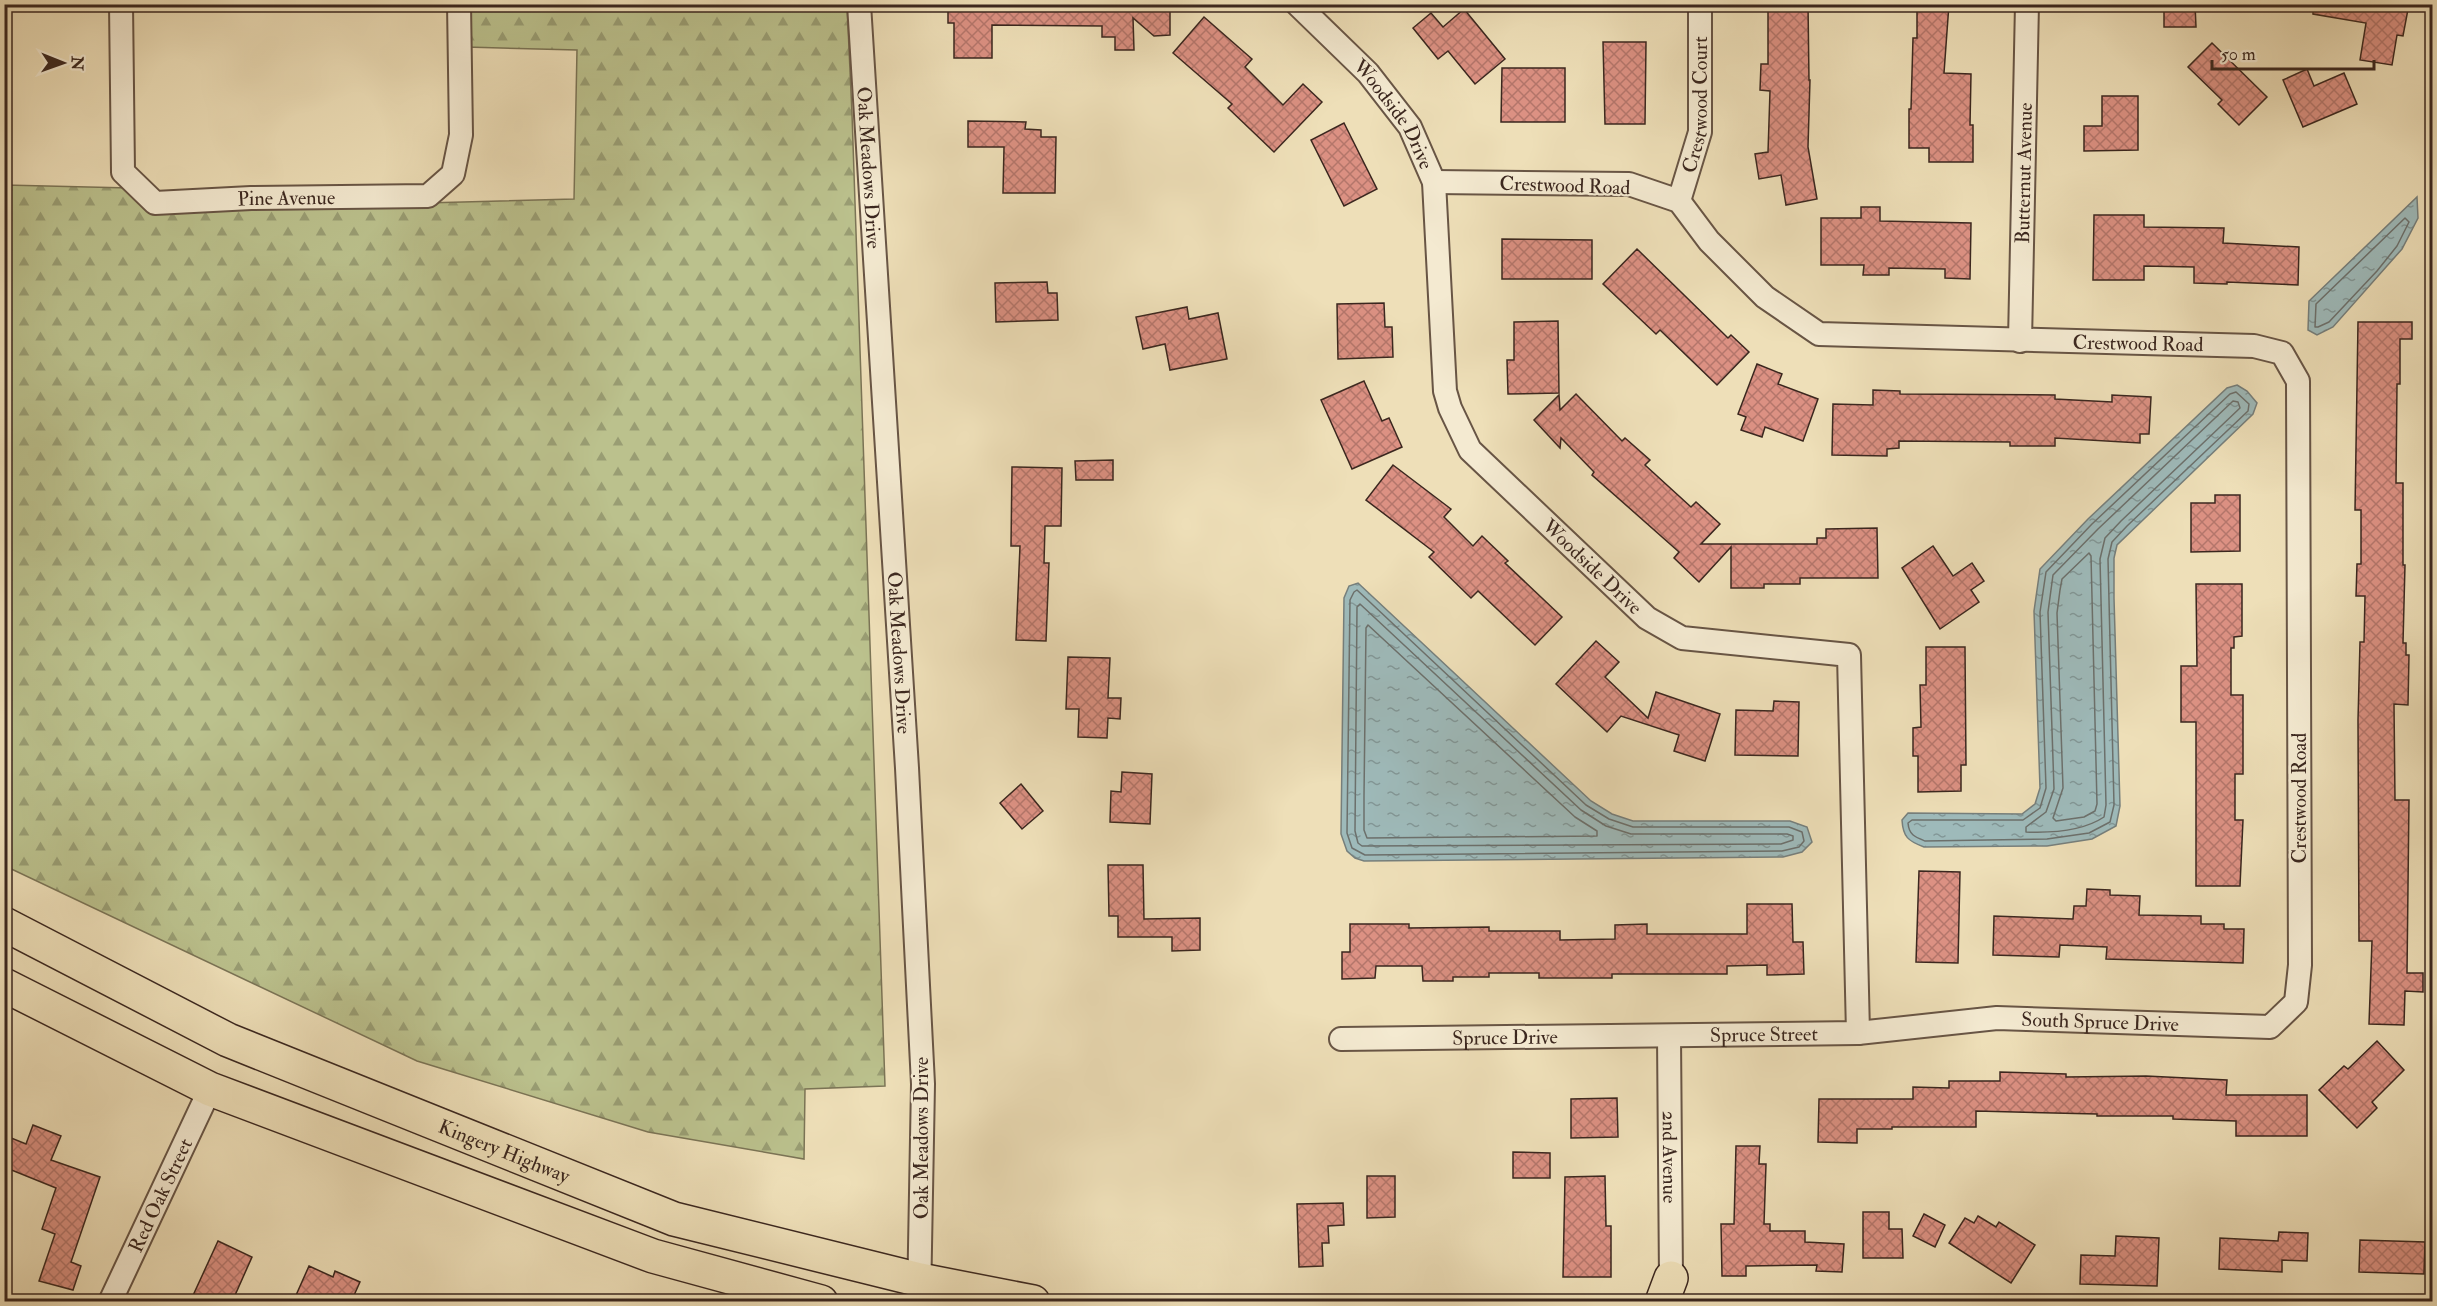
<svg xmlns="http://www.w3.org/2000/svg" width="2437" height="1306" viewBox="0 0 2437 1306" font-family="'IM FELL Double Pica',serif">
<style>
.forest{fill:url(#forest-firs);stroke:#7b7456;stroke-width:1.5}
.water{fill:url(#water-ripples);stroke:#767f7c;stroke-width:1.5}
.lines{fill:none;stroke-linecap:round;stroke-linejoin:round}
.shore{stroke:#6c706c;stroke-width:1.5}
.building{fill:url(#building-cross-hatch);stroke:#3b271f;stroke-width:1.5}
.minor-casing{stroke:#685545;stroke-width:26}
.highway-casing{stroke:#3b271f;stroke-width:36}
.minor{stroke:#f4ead1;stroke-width:22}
.highway{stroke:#eedfb8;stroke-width:33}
.labels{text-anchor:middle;stroke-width:4.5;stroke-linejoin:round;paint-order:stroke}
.street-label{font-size:20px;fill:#3b271f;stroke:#f4ead1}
</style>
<defs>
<pattern id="forest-firs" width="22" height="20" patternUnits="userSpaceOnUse" patternTransform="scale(1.5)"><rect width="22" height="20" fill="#bbc18d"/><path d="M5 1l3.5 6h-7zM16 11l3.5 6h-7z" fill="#999d73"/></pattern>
<pattern id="water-ripples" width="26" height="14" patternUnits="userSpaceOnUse" patternTransform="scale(1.5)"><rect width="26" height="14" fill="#9ebaba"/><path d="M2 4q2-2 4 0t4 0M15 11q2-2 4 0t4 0" fill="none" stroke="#829797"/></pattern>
<pattern id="building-cross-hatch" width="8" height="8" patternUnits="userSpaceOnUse" patternTransform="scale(1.5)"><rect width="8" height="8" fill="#dc9183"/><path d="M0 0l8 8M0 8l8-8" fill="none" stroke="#b4766b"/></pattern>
</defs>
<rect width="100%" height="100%" fill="#eedfb8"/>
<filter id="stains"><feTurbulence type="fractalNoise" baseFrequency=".00333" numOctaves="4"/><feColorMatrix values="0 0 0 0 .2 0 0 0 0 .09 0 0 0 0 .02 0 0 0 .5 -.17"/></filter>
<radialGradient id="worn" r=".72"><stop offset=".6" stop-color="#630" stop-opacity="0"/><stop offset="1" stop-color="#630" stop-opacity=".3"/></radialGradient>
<path class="forest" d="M467,5h380l5,109 33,972 -80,3 -1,70 -156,-27 -231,-71 -412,-195v-681l125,3 25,22 419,-11 3,-149 -111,-3z"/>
<g class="water">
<path d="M2417,197l1,21 -16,31 -69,78 -16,8 -9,-5 1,-29z"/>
<path d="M2237,385l10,6 10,12 -4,11 -136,131 -3,13v40l6,208 -4,20 -24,13 -45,7 -123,1c-16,-6 -21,-10 -22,-27l6,-7 114,1 13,-10 5,-16 -6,-177 6,-42 48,-50 139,-131z"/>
<path d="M1358,583l233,218 21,13 21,7h157l17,6 5,15 -10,10 -19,5 -419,4 -9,-3 -8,-7 -6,-17 3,-236 5,-12z"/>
</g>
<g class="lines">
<g class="shore">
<path d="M2405,218l4,4 -12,24 -20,25 -48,51 -11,5h-3l1,-23z"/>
<path d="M2236,392l13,12 -1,7 -121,115 -15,16 -4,17 6,246 -4,17 -21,11 -42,6 -122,2c-10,-4 -16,-6 -17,-18l4,-3h111l17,-12 6,-20 -6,-176 6,-40 46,-48 138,-130z"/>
<path d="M2233,401l5,1 2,6 -119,113 -16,17 -5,21 6,246 -2,12c-21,14 -53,16 -78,15v-5l20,-15 8,-23 -6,-177 5,-37 45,-46z"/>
<path d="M2089,553l2,3 6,248 -2,7 -11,6 -28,4 -3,-3 10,-30 -6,-175 3,-23 2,-11z"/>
<path d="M1357,590l229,215 23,14 24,8h156l13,5 2,9 -5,6 -17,4 -417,4 -13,-7 -5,-15 3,-233 4,-8z"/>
<path d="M1360,604l221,206 25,16 25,8h156l6,2v4l-12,4 -419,2 -4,-3 -3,-12 2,-224z"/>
<path d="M1368,625l207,192 22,14v5l-230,2 -3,-8v-34l2,-168z"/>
</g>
</g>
<g class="building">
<path d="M948,4h222v31l-16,1 -21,-18 1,32h-19v-13h-13v-11l-110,-1v33h-38v-35h-6z"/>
<path d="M1768,4h40l1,76h1l-2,67 9,52 -31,6 -5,-30 -22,4 -4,-25 13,-2 2,-61 -10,-1 1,-26h7z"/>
<path d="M1917,4h32l-5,69 27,1 -1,51h3v37h-44v-14h-20v-39h2l2,-71h4z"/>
<path d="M2164,4h31l1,23h-32z"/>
<path d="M2313,4h96l-6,32 -6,-1 -5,30 -32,-5 6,-37 -53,-9z"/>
<path d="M1464,9l41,50 -30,25 -27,-33 -10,8 -25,-31 18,-15 12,14z"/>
<path d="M1204,17l48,42 -7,8 38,38 20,-21 19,18 -48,50 -46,-44 4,-4 -59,-51z"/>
<path d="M1603,42h43l-1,82h-40z"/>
<path d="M2212,43l55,54 -28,28 -21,-21 4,-4 -34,-33z"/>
<path d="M1502,68h63v54h-64z"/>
<path d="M2307,69l7,17 30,-13 13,31 -54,23 -20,-47z"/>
<path d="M2102,96h36v54l-54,1v-25h18z"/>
<path d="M968,121l58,1 -1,7 16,1v7h15l-1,56h-52l1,-46h-36z"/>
<path d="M1344,123l33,66 -33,17 -33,-66z"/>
<path d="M1861,207h19v14l91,2 -1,56 -25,-1v-9l-56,-1v7h-26l1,-10h-43v-47h40z"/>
<path d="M2094,215h50v12l80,1 -1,15 76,4 -1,38 -71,-3v2l-33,-1v-16l-50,-1v14h-51z"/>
<path d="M1502,239l90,1v39h-90z"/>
<path d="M1637,249l91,89 3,-3 18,17 -32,33 -57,-55 -4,4 -53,-50z"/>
<path d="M1047,282l1,11h9l1,27 -62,2 -1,-39z"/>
<path d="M1384,303l1,24h7l1,30 -55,2 -1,-55z"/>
<path d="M1187,307l2,12 29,-6 9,46 -57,11 -5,-26 -22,5 -7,-32z"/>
<path d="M1558,321l1,72 -51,1 -1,-34h7v-38z"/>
<path d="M2358,322h54v17h-12v45h-3l-1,99h7v82h2l-2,78h3v12h3l-1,50 -14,-1 1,96h14l-2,173h16v19l-18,-1 -1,34 -35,-1 3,-83h-13l-1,-221 2,-78h4l1,-46h-9l1,-32h4v-54h-6z"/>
<path d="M1757,364l25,10 -4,10 40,15 -15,42 -38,-14 -3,10 -21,-7 5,-13 -8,-3z"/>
<path d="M1364,381l18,40 7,-3 13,29 -50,22 -31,-69z"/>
<path d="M1873,390l27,1v3l155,1v4l57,3v-7l39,2 -2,37h-9v9l-85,-5v8h-45v-4l-111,-1v7l-12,1v7l-55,-1 1,-51 40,1z"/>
<path d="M1576,394l46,47 3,-3 25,22 -5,5 46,42 5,-5 24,22 -19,20h116v-6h9v-9l51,-1 1,50h-78v6h-36v4h-33v-41l-32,35 -25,-24 5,-6 -87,-77 2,-3 -33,-34 -1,10 -26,-28 25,-25 1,15z"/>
<path d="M1113,460v20h-37l-1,-19z"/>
<path d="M1393,465l58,44 -7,8 29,29 9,-10 26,25 -3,2 57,54 -27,28 -57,-54 -7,7 -42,-41 5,-5 -68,-52z"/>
<path d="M1012,467l50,1 -1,58h-16l-1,37h5l-3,78 -30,-1 4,-94h-9z"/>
<path d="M2215,495h25v56l-49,1v-49h24z"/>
<path d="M1933,546l20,30 19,-13 12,18 -13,9 8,12 -39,27 -38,-61z"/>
<path d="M2196,584h46v52l-8,1v11h-3v47h12v79h-8v46h8l-3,66h-44v-164h-15v-56h16z"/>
<path d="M1596,641l23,21 -14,15 43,41 8,-26 64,22 -15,47 -31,-10 5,-16 -58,-19 -14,16 -51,-48z"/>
<path d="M1926,647h39l1,118h-5v26l-43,1v-36h-5v-28l8,-1 -1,-42h6z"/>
<path d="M1068,657l42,1 -2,40h13l-1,21 -12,-1 -1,20 -29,-1 1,-28h-13z"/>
<path d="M1774,701l25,1 -1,54 -63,-1 1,-45 37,1z"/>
<path d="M1122,772l30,2 -2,50 -40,-2 1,-31 10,1z"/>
<path d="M1021,784l22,27 -21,18 -22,-26z"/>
<path d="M1108,865h35l1,54 56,-1v32l-28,1v-14h-54v-21h-9z"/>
<path d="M1919,871l41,1 -2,91 -42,-1z"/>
<path d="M2087,889l23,1v5l30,1 -1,19 62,1v8h23v5h20l-1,34 -137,-4 1,-12 -47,-2 -1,12 -66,-2 1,-39 79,3 1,-13h12z"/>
<path d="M1747,904h45l1,38h10l1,32 -37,1v-10l-40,1v8h-115v4h-73v-5h-50v4h-36v4h-30l-1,-15h-46l-1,12 -33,1v-27h8v-28h59v4l80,-1v4h71v9l55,-1v-14l32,-1v10h100z"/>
<path d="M2377,1041l27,29 -32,32 5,6 -20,20 -38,-38 25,-24 4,3z"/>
<path d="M2000,1072l66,2v3l80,-1 81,4 -1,15h81v41h-71v-15l-63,-2v-3h-76v-2l-121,-3v16h-84v2h-35v14l-39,-1 1,-43h94v-12l36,1v-7h51z"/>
<path d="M1617,1098l1,39 -47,1v-39z"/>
<path d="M33,1125l28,11 -10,24 49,17 -29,85 10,4 -8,24 -34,-9 16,-47 -13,-5 14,-41 -52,-21v-32l22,9z"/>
<path d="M1736,1146h24l-1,18h7l-2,60h6v7h35v11l39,2 -2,28 -26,-1 1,-6 -71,1v10h-24l-1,-52h13z"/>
<path d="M1513,1152l37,1v25h-37z"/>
<path d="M1367,1176h28v41l-28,1z"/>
<path d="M1605,1176l1,50h5v51h-48l2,-100z"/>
<path d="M1343,1203l1,22 -16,1 1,17h-7l1,23 -24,1 -2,-63z"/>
<path d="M1863,1212h26v17h13l1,29h-40z"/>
<path d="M1924,1214l21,11 -10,22 -22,-11z"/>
<path d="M1978,1216l18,11 3,-5 36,23 -24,38 -62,-40 16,-25 9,5z"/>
<path d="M2279,1232l29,1 -1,28 -25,-1v12l-63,-3 1,-31 58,3z"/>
<path d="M2116,1236l43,2 -2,48 -77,-2 1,-29 34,1z"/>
<path d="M2360,1240l65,2 -1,32 -65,-2z"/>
<path d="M218,1241l34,16 -20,45h-42z"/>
<path d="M309,1266l24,11 2,-6 25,11 -9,20h-58z"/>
</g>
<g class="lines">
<g class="minor-casing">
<g id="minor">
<path id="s1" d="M121,4l2,168 32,31 96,-5 177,-2 25,-22 8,-39 -2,-131"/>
<path id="s2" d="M859,4l48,764 16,316 -4,218"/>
<path id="s3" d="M1297,4l71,69 42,54 24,55 11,209 5,17 20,42 177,168 35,20 167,17 9,378"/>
<path id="s4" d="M1679,201l21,-69v-128"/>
<path id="s5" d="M2020,341l7,-337"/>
<path id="s6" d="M1669,1037l2,241"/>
<path id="s7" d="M1341,1039l517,-6 139,-15 273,9 26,-25 4,-37 -2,-584 -16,-28 -28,-7 -435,-12 -54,-37 -56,-56 -30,-40 -50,-17 -195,-2"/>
<path id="s8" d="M110,1302l100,-213"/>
</g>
</g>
<g class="highway-casing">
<g id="highway">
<path id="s9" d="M4,924l224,116 446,179 246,61 113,22"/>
<path d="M4,985l206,104 443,167 168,46"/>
<path d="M1662,1302l9,-24"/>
</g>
</g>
<use href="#minor" class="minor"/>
<use href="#highway" class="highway"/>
</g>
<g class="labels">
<g class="street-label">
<text dy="7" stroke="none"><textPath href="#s4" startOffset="99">Crestwood Court</textPath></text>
<text dy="7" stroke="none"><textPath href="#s3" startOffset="148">Woodside Drive</textPath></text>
<text dy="7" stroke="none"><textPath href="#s2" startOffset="164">Oak Meadows Drive</textPath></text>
<text dy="7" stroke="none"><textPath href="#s5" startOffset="168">Butternut Avenue</textPath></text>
<text transform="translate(1565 185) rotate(2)" y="7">Crestwood Road</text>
<text dy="7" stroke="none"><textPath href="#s1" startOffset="344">Pine Avenue</textPath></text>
<text transform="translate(2138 343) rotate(1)" y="7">Crestwood Road</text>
<text dy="7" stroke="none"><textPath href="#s3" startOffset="670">Woodside Drive</textPath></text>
<text dy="7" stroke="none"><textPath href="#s2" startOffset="650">Oak Meadows Drive</textPath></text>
<text transform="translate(2299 798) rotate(-90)" y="7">Crestwood Road</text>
<text dy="7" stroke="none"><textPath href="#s7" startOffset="760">South Spruce Drive</textPath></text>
<text dy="7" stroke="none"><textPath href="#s7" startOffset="423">Spruce Street</textPath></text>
<text dy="7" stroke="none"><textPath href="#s7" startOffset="164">Spruce Drive</textPath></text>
<text transform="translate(921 1138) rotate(-90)" y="7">Oak Meadows Drive</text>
<text dy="7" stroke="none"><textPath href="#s9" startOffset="550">Kingery Highway</textPath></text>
<text dy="7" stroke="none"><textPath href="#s6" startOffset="120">2nd Avenue</textPath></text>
<text dy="7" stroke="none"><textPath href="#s8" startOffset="118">Red Oak Street</textPath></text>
</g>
</g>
<rect width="2437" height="1306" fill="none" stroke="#eedfb8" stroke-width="24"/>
<rect x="6" y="6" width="2425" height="1294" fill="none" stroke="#3b271f" stroke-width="3"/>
<rect x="12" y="12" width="2413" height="1282" fill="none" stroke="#3b271f" stroke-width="1.5"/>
<g transform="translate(63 63) rotate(91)" stroke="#f4ead1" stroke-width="4.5" paint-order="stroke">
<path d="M0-4.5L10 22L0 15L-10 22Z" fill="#3b271f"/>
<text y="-9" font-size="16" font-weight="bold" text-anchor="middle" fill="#3b271f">N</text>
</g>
<path d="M2212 60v9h162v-9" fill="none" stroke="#3b271f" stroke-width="3"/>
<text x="2221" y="60" font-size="18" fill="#3b271f" stroke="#f4ead1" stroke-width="4.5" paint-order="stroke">50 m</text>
<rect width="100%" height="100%" filter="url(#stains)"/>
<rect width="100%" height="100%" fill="url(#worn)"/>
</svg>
